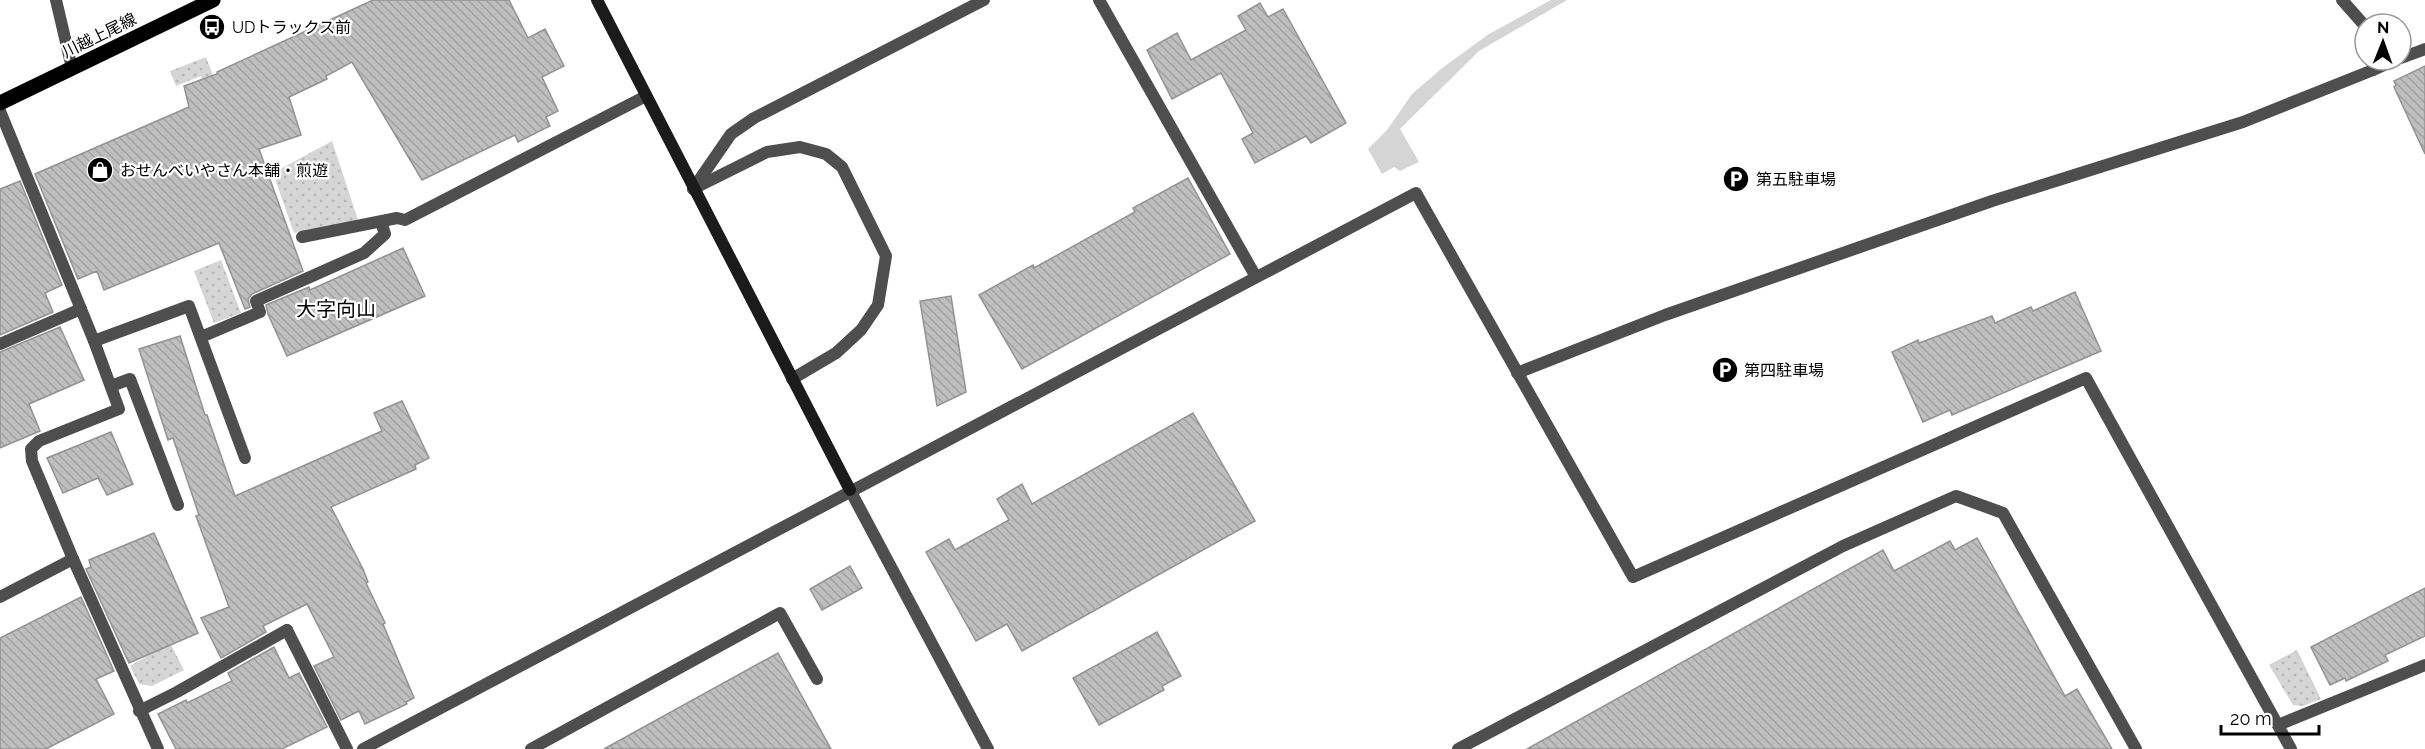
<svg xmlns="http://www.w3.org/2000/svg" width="2425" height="749" viewBox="0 0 2425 749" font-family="Raleway,'Noto Sans JP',sans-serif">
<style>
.grass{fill:#d5d5d5}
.park{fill:url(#park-dots)}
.building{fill:url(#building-back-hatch);stroke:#929292;stroke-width:1.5}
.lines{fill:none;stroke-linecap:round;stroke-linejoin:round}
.lane{stroke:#4e4e4e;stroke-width:12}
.street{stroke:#4e4e4e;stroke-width:12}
.secondary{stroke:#1b1b1b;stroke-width:12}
.primary{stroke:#000;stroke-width:15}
.labels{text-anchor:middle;stroke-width:4.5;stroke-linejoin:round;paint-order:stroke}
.poi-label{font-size:16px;fill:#000;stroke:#fff;text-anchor:start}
.street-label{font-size:16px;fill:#000;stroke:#fff}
.quarter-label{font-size:20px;fill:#000;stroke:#fff}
</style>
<defs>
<pattern id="park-dots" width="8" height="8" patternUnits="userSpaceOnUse" patternTransform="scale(1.5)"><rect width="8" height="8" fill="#d5d5d5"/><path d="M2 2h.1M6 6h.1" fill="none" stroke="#b5b5b5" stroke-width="1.8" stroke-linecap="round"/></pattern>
<pattern id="building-back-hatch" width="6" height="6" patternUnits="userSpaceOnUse" patternTransform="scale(1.5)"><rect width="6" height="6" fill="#bebebe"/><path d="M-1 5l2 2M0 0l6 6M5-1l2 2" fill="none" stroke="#a2a2a2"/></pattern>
</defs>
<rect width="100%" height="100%" fill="#fff"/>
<path class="grass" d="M1551,0h16l-88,51 -79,78 19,33 -19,9 -6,-4 -12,7 -14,-25 19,-19 25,-36 29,-25 48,-35z"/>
<g class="park">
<path d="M206,57l8,21 -11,3 -2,-5 -25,10 -6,-15z"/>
<path d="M332,141l26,79 -64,13 -21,-60z"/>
<path d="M221,260l20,53 -27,10 -20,-52z"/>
<path d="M170,643l14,27 -32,16 -13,-2 -9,-18z"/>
<path d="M2297,650l24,49 -18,7 -10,-1 -24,-40z"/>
</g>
<g class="building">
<path d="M373,0h136l19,38 17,-9 19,37 -22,11 16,34 -12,6 4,9 -32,16 -3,-7 -93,45 -70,-118 -26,14 1,3 -38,18 12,38 -42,14 44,122 -51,23 -4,5 2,8 -5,2 -26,-66 -115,47 -7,-19 -19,8 -43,-105 154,-67 -5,-21 33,-12v-2z"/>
<path d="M1260,3l8,14 15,-8 63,114 -35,20 -5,-7 -51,27 -13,-24 11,-6 -32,-60 -49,26 -25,-49 30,-17 14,27 55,-30 -8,-14z"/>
<path d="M2425,66v88l-31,-67 2,-2 -2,-4z"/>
<path d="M1188,178l42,76 -208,115 -43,-74 54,-30 1,3 101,-56 -2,-4z"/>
<path d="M20,181l42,104 -17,8 8,19 -53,23v-146z"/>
<path d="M403,248l22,48 -138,60 -19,-42 -2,-9 43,-18 1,3z"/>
<path d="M2075,292l26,59 -149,64 -2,-5 -27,12 -31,-70 26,-12 1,3 73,-27 3,7 36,-16 2,4z"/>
<path d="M951,296l15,96 -29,14 -17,-105z"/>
<path d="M60,327l24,53 -55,24 11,27 -40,17v-96z"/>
<path d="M180,336l25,79h2l28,81 147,-65 -8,-18 28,-12 27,57 -14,7 1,4 -85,38 32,62 5,13 -2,1 19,40 -2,1 31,74 -8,4 1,2 -42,20 -6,-13 -18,9 -27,-54 20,-9 -27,-53 -44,22 3,6 -45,26 -20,-40 28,-11 -33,-91 3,-1 -26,-77 -5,2 -29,-91z"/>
<path d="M1193,413l62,108 -233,130 -15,-27 -31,17 -50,-89 23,-13 6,11 54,-30 -12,-21 25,-15 10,20z"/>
<path d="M111,432l22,52 -26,11 -9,-17 -35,15 -16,-35z"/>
<path d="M154,533l44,100 -69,30 -43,-94 5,-2 -2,-7z"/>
<path d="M1977,538l88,158 12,-7 35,60h-585l356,-199 11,21 56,-30 5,9z"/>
<path d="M850,566l12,22 -40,22 -12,-21z"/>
<path d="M2425,588v48l-40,19 3,6 -42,20 -1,-3 -15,7 -19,-38z"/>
<path d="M81,597l33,74 -18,8 18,35 -68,35h-46v-111z"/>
<path d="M1157,632l24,44 -19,10 2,4 -65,35 -26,-47z"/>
<path d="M274,647l15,31 10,-5 28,54 -45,22h-106l-18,-35 28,-14 1,3 45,-22 -4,-8z"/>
<path d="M778,653l53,96h-227z"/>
</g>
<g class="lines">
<g class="lane">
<path d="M0,111l94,230 25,68 -80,32 -8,8 1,12 41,98"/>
<path d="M693,189l74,-37 33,-5 26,7 16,13 44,89 -8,49 -17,25 -25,23 -44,26"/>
<path d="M302,237l95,-19 8,2 241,-124"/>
<path d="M201,337l59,-25 -4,-11 108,-48 21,-19 -4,-12"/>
<path d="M94,341l95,-35 56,152"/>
<path d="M0,344l81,-35"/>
<path d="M1517,373l148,-58 327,-114 251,-79 130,-52"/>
<path d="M111,386l19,-7 48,126"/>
<path d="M850,490l138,259"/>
<path d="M0,597l73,-38 85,190"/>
<path d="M139,711l38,-19 110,-62"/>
<path d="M2278,725l147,-60"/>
<path d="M531,749l249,-136 37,66"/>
<path d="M1458,749l385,-203 113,-50 47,17 133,236"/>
</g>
<g class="street">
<path d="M56,0l16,68"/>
<path d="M1099,0l157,277"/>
<path d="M2342,0l23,26"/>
<path d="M2401,58l24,-9"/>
<path d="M2373,70l22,-10"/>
<path d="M693,189l38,-55 23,-16 230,-118"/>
<path d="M287,630l60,119"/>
<path d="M363,749l1053,-556 217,384 453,-199 205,371"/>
</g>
<path class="secondary" d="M597,0l253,490"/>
<path class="primary" d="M0,103l213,-103"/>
</g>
<defs>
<g id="bus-disc" transform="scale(1.35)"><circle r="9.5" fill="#000" stroke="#fff"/><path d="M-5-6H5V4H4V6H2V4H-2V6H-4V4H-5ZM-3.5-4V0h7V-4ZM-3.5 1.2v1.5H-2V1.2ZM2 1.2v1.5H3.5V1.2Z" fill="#fff"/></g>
<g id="shop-disc" transform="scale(1.35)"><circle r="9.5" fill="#000" stroke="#fff"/><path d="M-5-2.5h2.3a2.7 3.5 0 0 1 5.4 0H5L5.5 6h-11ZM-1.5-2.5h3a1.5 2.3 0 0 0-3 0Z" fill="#fff"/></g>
<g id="parking-disc" transform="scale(1.35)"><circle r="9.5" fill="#000" stroke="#fff"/><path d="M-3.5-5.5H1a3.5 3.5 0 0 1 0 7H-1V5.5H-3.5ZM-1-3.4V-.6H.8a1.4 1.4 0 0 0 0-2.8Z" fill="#fff"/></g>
</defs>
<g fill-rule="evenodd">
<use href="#bus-disc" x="212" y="27"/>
<use href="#shop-disc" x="100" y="170"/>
<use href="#parking-disc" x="1736" y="179"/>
<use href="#parking-disc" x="1725" y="370"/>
</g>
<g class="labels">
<g class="poi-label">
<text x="232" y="33">UDトラックス前</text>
<text x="120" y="176">おせんべいやさん本舗・煎遊</text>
<text x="1756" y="185">第五駐車場</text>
<text x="1744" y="376">第四駐車場</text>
</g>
<g class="street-label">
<text transform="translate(99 35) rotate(-26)" y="6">川越上尾線</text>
</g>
<g class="quarter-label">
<text x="336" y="316">大字向山</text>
</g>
</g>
<g transform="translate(2383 42) rotate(1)"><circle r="28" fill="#ffffff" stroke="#999999" stroke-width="1.5"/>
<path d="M0-4.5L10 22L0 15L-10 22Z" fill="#000000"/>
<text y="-9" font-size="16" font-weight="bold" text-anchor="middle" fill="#000000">N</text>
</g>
<path d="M2221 725v9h98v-9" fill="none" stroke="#000000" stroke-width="3"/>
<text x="2230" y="725" font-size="18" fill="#000000" stroke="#ffffff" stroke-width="4.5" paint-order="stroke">20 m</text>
</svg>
